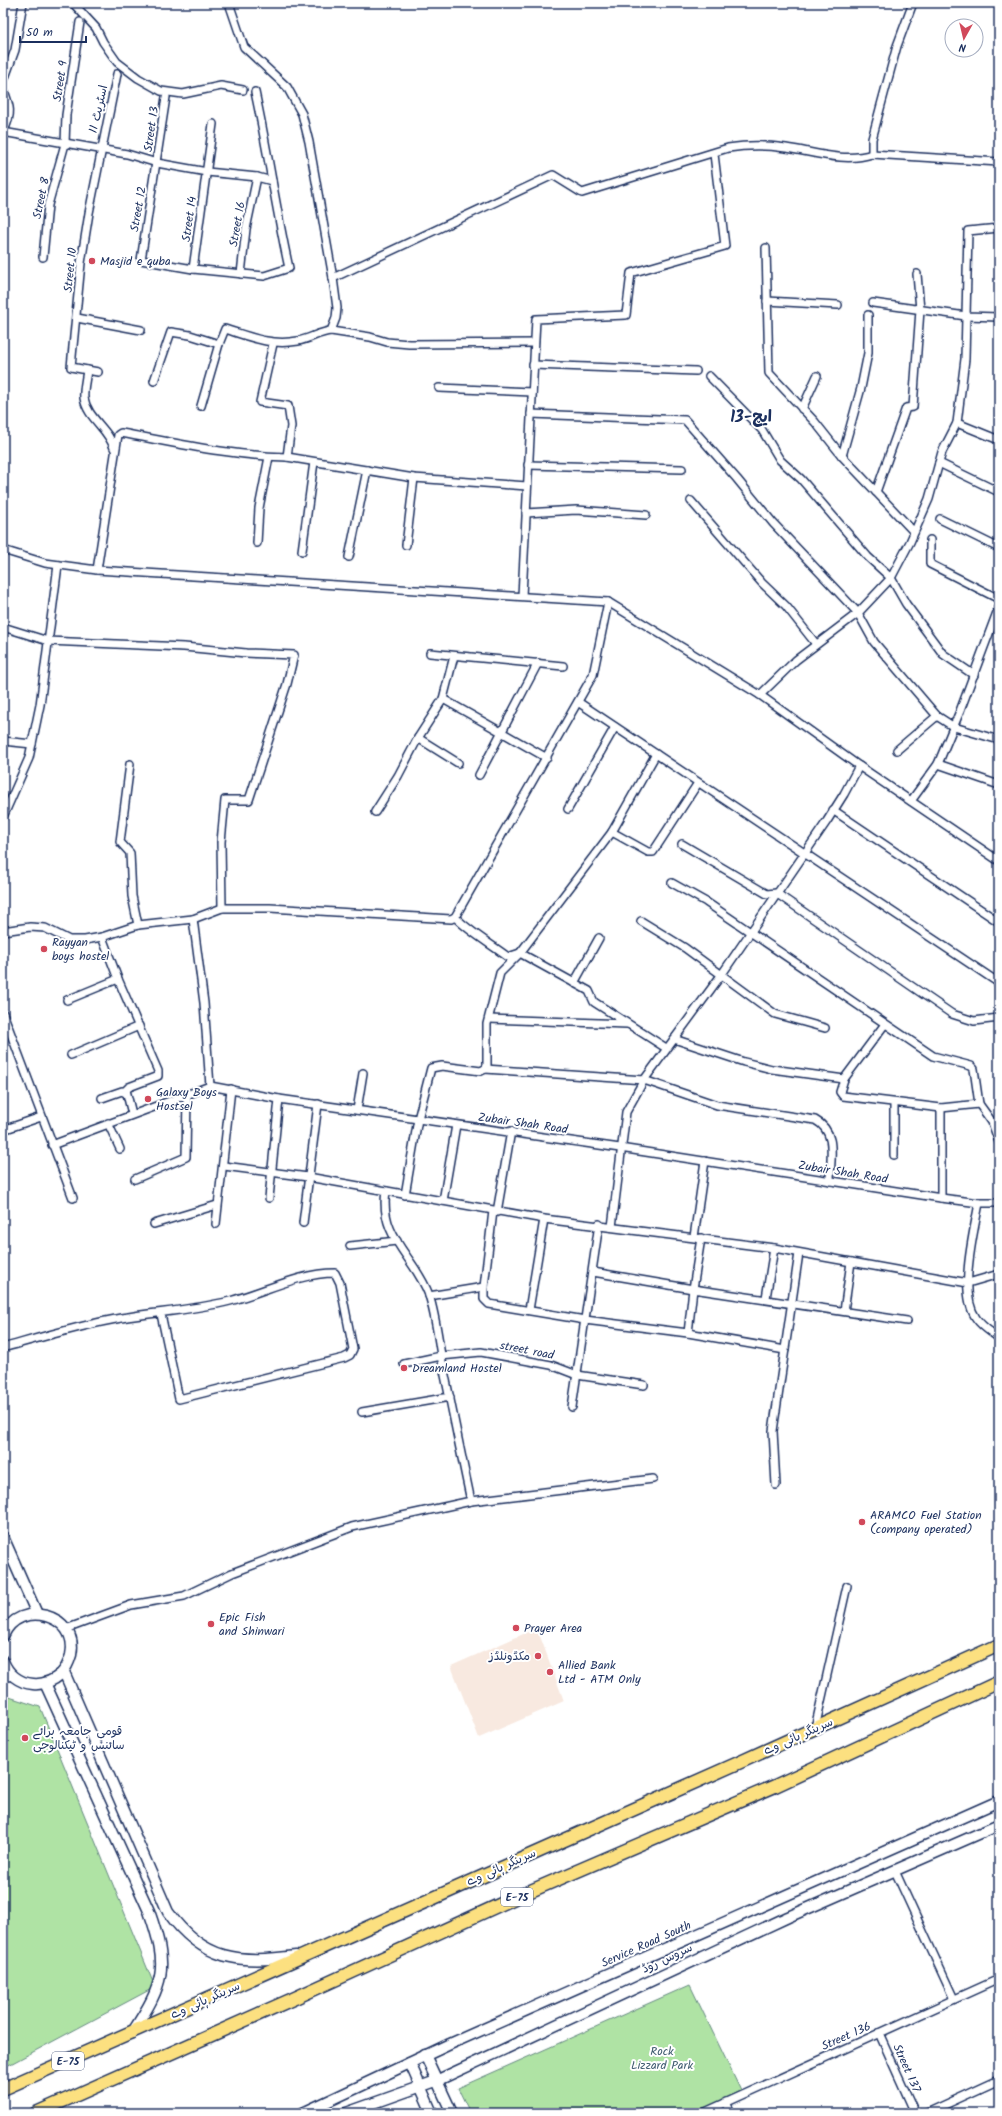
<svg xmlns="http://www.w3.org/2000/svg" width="1002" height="2116" viewBox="0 0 1002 2116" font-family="Kalam,'Playpen Sans Arabic',sans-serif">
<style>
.built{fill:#f8e9e0}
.green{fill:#afe3a4;stroke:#658981}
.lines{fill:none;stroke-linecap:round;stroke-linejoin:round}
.minor-casing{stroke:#1b2f5e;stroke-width:10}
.secondary-casing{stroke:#1b2f5e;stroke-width:13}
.trunk-casing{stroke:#1b2f5e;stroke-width:15}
.minor{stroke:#fff;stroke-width:7}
.secondary{stroke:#fff;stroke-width:10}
.trunk{stroke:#fce080;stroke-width:12}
.poi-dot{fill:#d1495b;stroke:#fff;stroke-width:1.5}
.labels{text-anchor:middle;stroke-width:4;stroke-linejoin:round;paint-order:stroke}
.shield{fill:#fff;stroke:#5f6d8e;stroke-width:1}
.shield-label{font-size:11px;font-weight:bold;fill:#1b2f5e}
.street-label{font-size:12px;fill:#1b2f5e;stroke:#fff}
.poi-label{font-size:12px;fill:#1b2f5e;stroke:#fff;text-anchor:start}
.park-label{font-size:12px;fill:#405c70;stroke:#fff}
.district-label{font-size:16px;font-weight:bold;fill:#1b2f5e;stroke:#fff}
</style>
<rect width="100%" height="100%" fill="#fff"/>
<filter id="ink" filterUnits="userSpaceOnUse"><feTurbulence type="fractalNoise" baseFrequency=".025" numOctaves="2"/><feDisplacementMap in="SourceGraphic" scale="8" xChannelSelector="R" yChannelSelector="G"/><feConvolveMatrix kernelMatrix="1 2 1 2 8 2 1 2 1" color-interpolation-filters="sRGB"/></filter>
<g filter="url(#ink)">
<path class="built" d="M537,1628l27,73 -85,37 -28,-72z"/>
<g class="green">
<path d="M3,1695l37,12 115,280 -152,81z"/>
<path d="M690,1985l52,108 -45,20h-227l-12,-25z"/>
</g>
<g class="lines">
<g class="minor-casing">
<g id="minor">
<path d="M73,3l23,25 7,14 14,20 21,16 23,13 22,3 38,-8 22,4"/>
<path d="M229,3l15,44 43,40 15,27 7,28 24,136 4,30 -1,10 -5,13 39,6 17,5 22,2 125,-1"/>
<path d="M3,83l12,-33 8,-47"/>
<path d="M3,88c7,18 10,26 0,44"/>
<path d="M166,97l-25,163 52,9 71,7 25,-8c-13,-58 -21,-117 -34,-176"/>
<path d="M3,132l124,22 30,9 50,9 50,5 15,4"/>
<path d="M872,154v-15l9,-34 16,-59 16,-43"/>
<path d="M766,248l3,125 46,49 27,34 72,76"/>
<path d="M43,257l5,-52 17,-61 1,-29 14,-93"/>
<path d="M193,269l20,-145"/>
<path d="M241,274l5,-45 11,-52"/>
<path d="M333,278l220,-103 29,18 146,-45c19,-3 39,-3 58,0 28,4 58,15 86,6l127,8"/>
<path d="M767,301l71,4"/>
<path d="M873,303l93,13 33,1"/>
<path d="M77,318l64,12"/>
<path d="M273,344l-13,58 28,4 3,20 -4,31"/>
<path d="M533,365l163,6"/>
<path d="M87,370c-1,9 -4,20 -3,28 3,20 25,31 30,50"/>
<path d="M98,372l-27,-5 10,-104 8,-50 28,-139"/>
<path d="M709,376l53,54 18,30 21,19 67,78 23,21 15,26 37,50 31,21"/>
<path d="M154,381l17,-49 19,3 29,9 6,-15c26,8 45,17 73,12 12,-2 21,-9 33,-10"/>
<path d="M439,388l93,4"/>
<path d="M201,406l18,-62"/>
<path d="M802,409l15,-33"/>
<path d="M531,414l154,6 52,59 36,44 85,90 16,29 63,74 17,11 45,13"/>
<path d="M957,423l42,17"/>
<path d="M842,456l19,-68 7,-35v-38"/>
<path d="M939,463l60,29"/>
<path d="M528,465l154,4"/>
<path d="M876,492l30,-84 7,-1 7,-97 -3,-36"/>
<path d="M691,501l71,82 24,23 30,38"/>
<path d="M526,513l50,-3 70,5"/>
<path d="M940,519l59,29"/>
<path d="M930,540v24l69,35"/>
<path d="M257,543l2,-35 10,-51"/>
<path d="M406,545l8,-67"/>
<path d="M3,550l42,13 52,7 511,32 152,93 99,71 140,95"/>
<path d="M302,551l12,-89"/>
<path d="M349,557l18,-87"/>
<path d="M97,570l21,-135 3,-2c55,10 111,23 166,24l127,21 113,8"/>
<path d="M522,596l14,-277 90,-4 5,-42 94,-27 -11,-92"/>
<path d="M3,627l45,14 136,6 62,6 48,2 -7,29 -38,116h-24l-4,42 1,66"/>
<path d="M430,653l133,13"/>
<path d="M760,695l36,-35 62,-47 33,-35 19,-36 19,-43 13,-47 15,-29 8,-64 3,-128 31,-3"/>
<path d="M443,699l104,59"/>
<path d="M578,702l421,281"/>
<path d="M418,738l40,25"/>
<path d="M3,741l29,3"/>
<path d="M897,750l40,-34"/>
<path d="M130,764l-10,78 10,11 2,43 6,29"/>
<path d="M938,764l61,21"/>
<path d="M479,775l59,-112"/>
<path d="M911,801l27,-37 22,-53 39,-104"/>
<path d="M568,809l47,-82"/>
<path d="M833,810l166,112"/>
<path d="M375,812l23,-36 20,-38 25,-39 11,-43"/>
<path d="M3,817l26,-59 11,-53 18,-140"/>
<path d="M612,832l36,20h5l45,-69"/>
<path d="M682,844l85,50 9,-1 176,121 22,7 25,-3"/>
<path d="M672,883l34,19 227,154 38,10 3,3 5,35 13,18 7,20"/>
<path d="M455,917c16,16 36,27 53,40l12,-4 69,38 5,11 72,46"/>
<path d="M193,919l11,84 6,83"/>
<path d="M641,921l44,27 90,66 50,14"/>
<path d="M3,931l27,-4 15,1 24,12h16l17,-3 36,-12 55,-6 29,-11h48l181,11 4,-2 138,-242 15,-73"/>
<path d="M102,937l16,42 40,92v5l-29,11 -3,3 6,24"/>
<path d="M574,983l25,-45"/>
<path d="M67,1000l51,-21"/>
<path d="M3,1013l70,185"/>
<path d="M489,1019l138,5"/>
<path d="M674,1039l70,23 28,7 72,10 -4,13 3,4 98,12 38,-4"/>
<path d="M71,1055l68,-29"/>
<path d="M485,1069l159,11 73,25 98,15c23,12 15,39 15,61"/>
<path d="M844,1079l41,-55"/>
<path d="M102,1098l20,-7 4,2"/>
<path d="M357,1110l6,-37"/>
<path d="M108,1123l12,26"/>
<path d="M3,1130l38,-13"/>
<path d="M52,1145l158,-59 69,13 341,49 321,50 38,5h20"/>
<path d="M894,1155v-52"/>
<path d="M224,1166l84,11 236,42 230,29 194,35 31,-9"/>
<path d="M135,1179l51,-22 1,-62"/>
<path d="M386,1191c-7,47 28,64 43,104 7,22 9,44 13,66 10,47 19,94 29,140"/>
<path d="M405,1195l13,-76 13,-51 11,-2 39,5 4,-2 2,-3v-42l13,-51 20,-20 92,-121 44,-78"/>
<path d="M269,1198l10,-99"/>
<path d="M941,1198v-90"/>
<path d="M443,1201l13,-76"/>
<path d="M979,1203c-5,29 -21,89 -3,115 6,9 15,14 23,20"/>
<path d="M497,1212l14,-81"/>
<path d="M303,1223l15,-119"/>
<path d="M154,1224l63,-19"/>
<path d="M216,1224l15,-135"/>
<path d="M612,1227l14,-115 18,-32 78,-106 105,-153 17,-27 15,-28"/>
<path d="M694,1237l11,-76"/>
<path d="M350,1246l47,-5"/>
<path d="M593,1272l100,17 8,-51"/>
<path d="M484,1287l9,-76"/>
<path d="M429,1296l55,-9v12l5,5 96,16 103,13 97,17"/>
<path d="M766,1298l8,-50"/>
<path d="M529,1310l15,-91"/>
<path d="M844,1311l7,-49"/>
<path d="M688,1333l5,-44 214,32"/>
<path d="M3,1348c39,-11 78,-23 118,-30 36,-6 73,-8 109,-17 34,-9 69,-28 105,-28l5,10 13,66 -3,6 -6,3 -165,41 -18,-85"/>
<path d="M404,1364l37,-8 40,-4 70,13 26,10 67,10"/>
<path d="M572,1407l27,-183"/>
<path d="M362,1412l88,-15"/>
<path d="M776,1485l-3,-54 26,-178"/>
<path d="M66,1629l65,-24 53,-9 48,-23 120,-46 119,-26 182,-22"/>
<path d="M3,1678l9,-2"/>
<path d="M815,1728l32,-142"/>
<path d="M895,1871l59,128"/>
<path d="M879,2033l36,80"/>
<path d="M726,2102l5,11"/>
<path d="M703,2113l296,-134"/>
<path d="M927,2113l72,-33"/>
</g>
</g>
<g class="secondary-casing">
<g id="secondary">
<path d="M3,1537l34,77"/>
<path d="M3,1636c15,-38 77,-22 68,19 -2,7 -5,14 -10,19 -8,7 -17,11 -28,10 -14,-1 -25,-10 -30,-23"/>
<path d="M64,1672l104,240c35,49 72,52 128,44"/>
<path d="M45,1683l104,228c20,57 16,71 -17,122"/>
<path d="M425,2055l27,58"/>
<path d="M410,2063l22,50"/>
<path d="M303,2113l147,-69 549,-243"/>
<path d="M346,2113l90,-32 352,-164 211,-92"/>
</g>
</g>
<g class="trunk-casing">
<g id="trunk">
<path d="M3,2089l733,-325 263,-119"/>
<path d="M36,2113l259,-115 224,-102 256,-110 224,-104"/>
</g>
</g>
<use href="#minor" class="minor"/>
<use href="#secondary" class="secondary"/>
<use href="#trunk" class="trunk"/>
</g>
</g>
<g class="poi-dot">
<circle cx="92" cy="261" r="4"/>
<circle cx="44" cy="949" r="4"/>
<circle cx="148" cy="1099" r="4"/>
<circle cx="404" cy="1368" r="4"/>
<circle cx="862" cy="1522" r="4"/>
<circle cx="211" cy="1624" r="4"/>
<circle cx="516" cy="1628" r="4"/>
<circle cx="538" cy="1656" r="4"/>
<circle cx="550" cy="1672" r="4"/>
<circle cx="25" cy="1738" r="4"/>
</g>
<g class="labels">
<g class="shield">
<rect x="501" y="1888" width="32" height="18" rx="3"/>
<rect x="52" y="2052" width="32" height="18" rx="3"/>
</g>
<g class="shield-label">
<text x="517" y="1901">E-75</text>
<text x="68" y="2065">E-75</text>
</g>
<g class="street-label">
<text transform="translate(60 81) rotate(-81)" y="4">Street 9</text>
<text transform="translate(98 109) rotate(-77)" y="4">اسٹریٹ 11</text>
<text transform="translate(151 129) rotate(-82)" y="4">Street 13</text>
<text transform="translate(41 198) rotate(-78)" y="4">Street 8</text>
<text transform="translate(138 209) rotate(-80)" y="4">Street 12</text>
<text transform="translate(189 219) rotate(-82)" y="4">Street 14</text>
<text transform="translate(237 224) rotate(-80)" y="4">Street 16</text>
<text transform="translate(70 270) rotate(-84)" y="4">Street 10</text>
<text transform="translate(523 1123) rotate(8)" y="4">Zubair Shah Road</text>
<text transform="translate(843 1172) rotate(9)" y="4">Zubair Shah Road</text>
<text transform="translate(527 1350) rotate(11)" y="4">street road</text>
<text transform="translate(798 1736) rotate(-24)" y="4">سرینگر ہائی وے</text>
<text transform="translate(501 1867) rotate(-24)" y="4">سرینگر ہائی وے</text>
<text transform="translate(646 1944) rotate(-24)" y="4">Service Road South</text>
<text transform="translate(667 1958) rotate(-25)" y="4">سروس روڈ</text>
<text transform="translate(205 2000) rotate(-24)" y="4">سرینگر ہائی وے</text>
<text transform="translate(846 2036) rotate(-24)" y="4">Street 136</text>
<text transform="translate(907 2068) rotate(66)" y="4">Street 137</text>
</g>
<g class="poi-label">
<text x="100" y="265">Masjid e quba</text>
<text x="52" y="946">Rayyan<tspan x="52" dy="14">boys hostel</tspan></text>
<text x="156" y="1096">Galaxy Boys<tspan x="156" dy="14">Hostsel</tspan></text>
<text x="412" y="1372">Dreamland Hostel</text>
<text x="870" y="1519">ARAMCO Fuel Station<tspan x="870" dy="14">(company operated)</tspan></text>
<text x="219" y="1621">Epic Fish<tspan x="219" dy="14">and Shinwari</tspan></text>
<text x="524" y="1632">Prayer Area</text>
<text x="530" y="1660" text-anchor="end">مکڈونلڈز</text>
<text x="558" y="1669">Allied Bank<tspan x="558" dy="14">Ltd - ATM Only</tspan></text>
<text x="33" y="1735">قومی جامعہ برائے<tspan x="33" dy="14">سائنس و ٹیکنالوجی</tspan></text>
</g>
<g class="park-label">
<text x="662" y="2055">Rock<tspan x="662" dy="14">Lizzard Park</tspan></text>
</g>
<g class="district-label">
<text x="751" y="422">ایچ-13</text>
</g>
</g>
<rect width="1002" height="2116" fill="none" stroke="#fff" stroke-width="16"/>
<rect x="8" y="8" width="986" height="2100" fill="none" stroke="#1b2f5e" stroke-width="1.5" filter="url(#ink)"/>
<g transform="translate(964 38) rotate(188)"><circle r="19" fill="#ffffff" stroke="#a4acbf"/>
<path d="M0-3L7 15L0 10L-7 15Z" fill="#d1495b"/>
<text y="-6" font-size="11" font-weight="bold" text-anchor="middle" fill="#1b2f5e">N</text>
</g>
<path d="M20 36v6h66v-6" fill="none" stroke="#1b2f5e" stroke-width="2"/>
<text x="26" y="36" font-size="12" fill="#1b2f5e" stroke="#ffffff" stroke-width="3" paint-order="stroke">50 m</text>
</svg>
